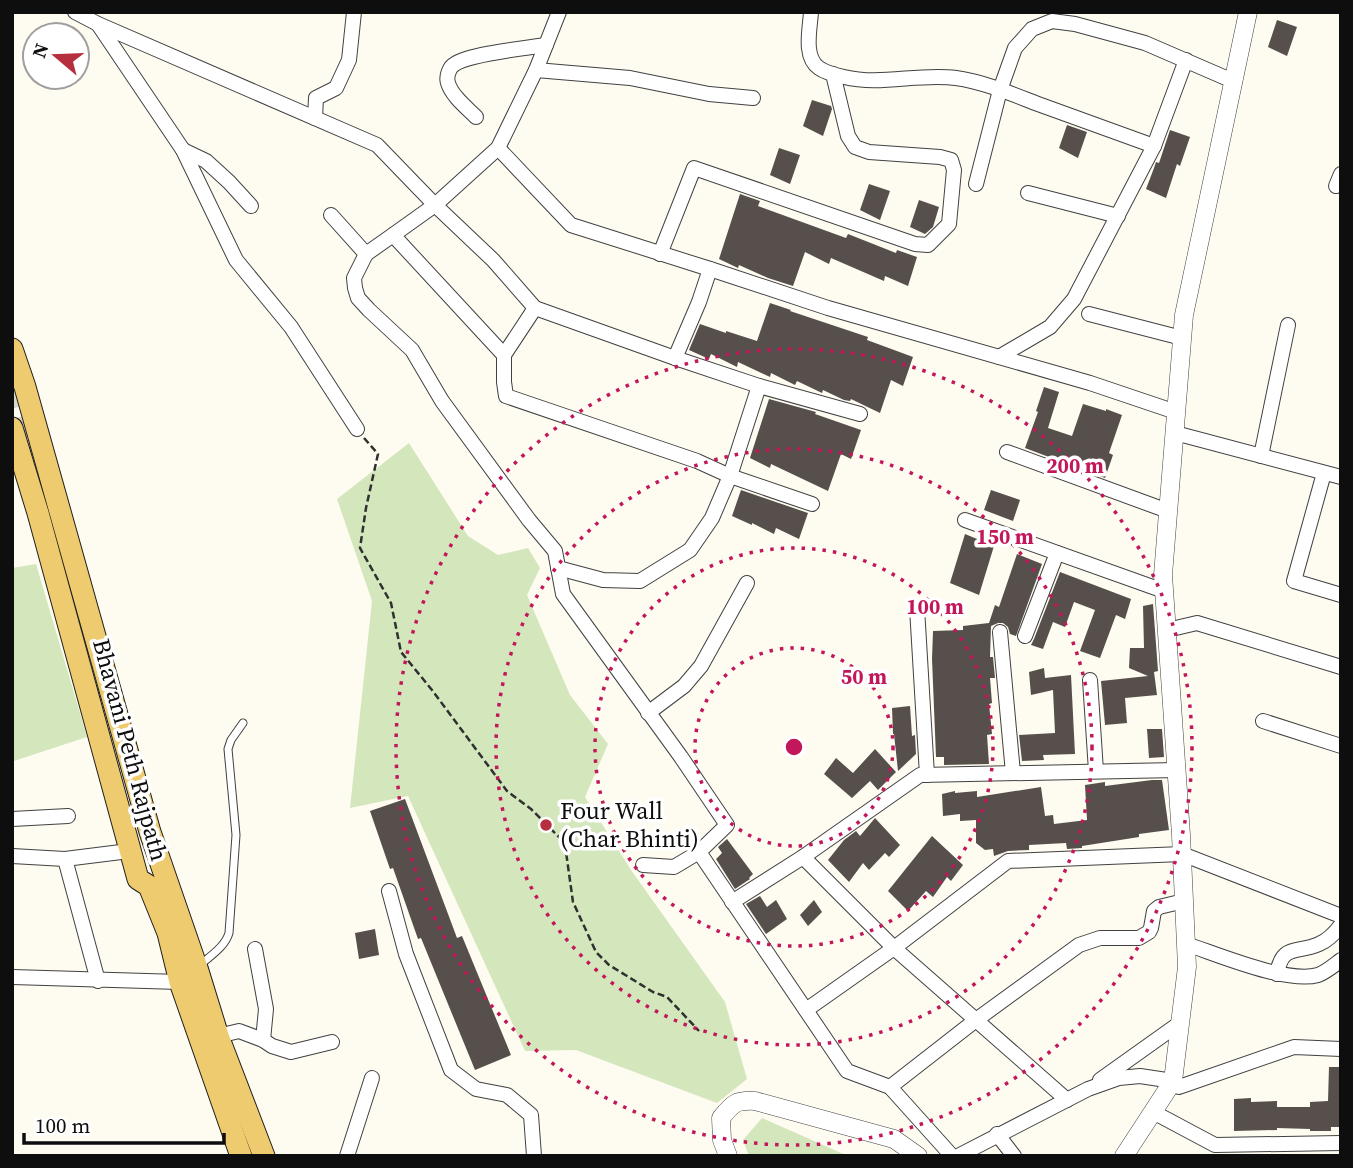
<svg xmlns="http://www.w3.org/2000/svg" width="1353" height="1168" viewBox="0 0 1353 1168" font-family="'Source Serif 4',serif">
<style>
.green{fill:#d4e7bc}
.building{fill:#564f4b}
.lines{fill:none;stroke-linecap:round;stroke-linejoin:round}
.primary-tunnel{stroke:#dad7cf;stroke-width:21;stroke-dasharray:21 10;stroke-linecap:butt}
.service-casing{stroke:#414141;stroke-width:9}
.minor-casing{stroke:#414141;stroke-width:16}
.tertiary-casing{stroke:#414141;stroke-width:19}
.primary-casing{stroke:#1f1f1f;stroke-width:23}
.path{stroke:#303030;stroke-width:2.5;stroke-dasharray:7 3.5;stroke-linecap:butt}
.service{stroke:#fff;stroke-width:7}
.minor{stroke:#fff;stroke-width:14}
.tertiary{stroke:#fff;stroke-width:18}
.primary{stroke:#efcb6f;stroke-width:21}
.ring{fill:none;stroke:#c2185b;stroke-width:3.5;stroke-dasharray:3.5 7}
.poi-dot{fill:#b62f3c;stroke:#fff;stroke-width:2.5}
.labels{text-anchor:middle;stroke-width:7;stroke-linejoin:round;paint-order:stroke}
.street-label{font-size:24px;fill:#0e0e0e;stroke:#fff}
.poi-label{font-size:24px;fill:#0e0e0e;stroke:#fff;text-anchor:start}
.centre{fill:#c2185b;stroke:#fff;stroke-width:3.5}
.ring-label{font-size:21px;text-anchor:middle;font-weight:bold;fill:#c2185b;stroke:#fff;stroke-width:7;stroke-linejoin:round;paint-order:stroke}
</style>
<rect width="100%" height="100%" fill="#fefbf1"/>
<g class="green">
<path d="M409,443l59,93 30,19 30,-7 12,20 -13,27 43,100 38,49 -23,53 46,73 94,132 22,77 -30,24 -141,-53 -51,1 -117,-255 -58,12 22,-207 -35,-102z"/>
<path d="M36,564l51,173 -73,24 -2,-7v-186z"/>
<path d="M762,1118l86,38h-99l-6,-16z"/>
</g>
<g class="building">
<path d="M1277,20l20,7 -10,29 -19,-9z"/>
<path d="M812,100l19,6 1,3 -9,27 -20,-10z"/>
<path d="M1067,125l20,7 -9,26 -19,-10z"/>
<path d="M1170,130l20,7 -10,29 -3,-2 -11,34 -20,-9 8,-21 2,-6 3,1z"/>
<path d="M779,148l21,7 -10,29 -20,-9z"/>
<path d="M869,184l21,7 -10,29 -20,-10z"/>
<path d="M740,194l20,7 -2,5 88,32 2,-4 48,19 1,-3 20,7 -9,29 -23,-10 -1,5 -53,-23 -2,6 -24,-12 -12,34 -25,-8 -29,-13 -1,3 -19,-9z"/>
<path d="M919,200l20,7 -6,20 -8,7 -15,-7z"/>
<path d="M770,303l21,7 -1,1 78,26 -1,3 46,17 -10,29 -12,-6 -11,33 -29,-14 -1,2 -6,-1 -21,-10 -1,3 -25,-12 -2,4 -24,-12 -1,4 -32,-15 -1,5 -26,-13 -2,5 -20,-9 11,-26 26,9v-2l31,10z"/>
<path d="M1044,387l15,5 -11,36 24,8 11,-32 23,7v-2l16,6 -13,38 4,2 -8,23 -80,-30 13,-36 -2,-1z"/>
<path d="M769,399l47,13 -1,2 46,16 -10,29 -10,-5 -13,37 -57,-27 -1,4 -20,-10z"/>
<path d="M741,490l67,23 -9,26 -23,-11 -2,6 -22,-11v2l-20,-9z"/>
<path d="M991,490l29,10 -7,21 -29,-11z"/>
<path d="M965,534l29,12 -15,49 -29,-12z"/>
<path d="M1017,554l25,10 -26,72 -6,-2 -2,-7 -5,-4h-5l-7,3 -1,31h3l2,21h-5l2,25 -3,1 3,30 -5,1 2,29 -45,1v-8h-8l-4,-98 1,-28 30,-1v-4l26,-3 6,-18 4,2z"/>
<path d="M1060,572l71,27 -6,20 -9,-4 -16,43 -20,-7 15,-41 -21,-8 -9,25 -12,-5 -10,27 -12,-4 3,-6z"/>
<path d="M1153,604l5,67 -4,1 3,23 -32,3 2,25 -22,2 -4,-44 47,-5 -19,-8 1,-20h14l-1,-42z"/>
<path d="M1044,668l1,10 26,-3 4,79 -32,1 1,5 -22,1 -3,-26 36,-2 -2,-43 -22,5 -2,-23z"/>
<path d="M910,706l2,30 3,-1 1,19 -18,17 -4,-37h-1l-1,-26z"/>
<path d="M1147,729h15l2,28 -15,1z"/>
<path d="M875,749l21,23 -18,18 -8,-9 -18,17 -28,-24 12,-16 17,15z"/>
<path d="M1152,780h10l7,50 -30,4v3l-57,9v2l-15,1 -1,-6 -37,2v5l-21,1 -14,5 -1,-7 -8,1 -9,-7v-23l-16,1v-7l-17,2 -1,-22 13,-3v2l22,-2v6l64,-10 4,29 8,-1 1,9 33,-4 -2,-35 20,-3v4z"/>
<path d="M405,799l52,139 5,-2 49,119 -36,15 -54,-132 -3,1 -25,-71 -3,1 -20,-58z"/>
<path d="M875,818l25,27 -11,12 -4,-4 -16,17 -6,-7 -14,19 -21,-22 16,-20 12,-9 4,5z"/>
<path d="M932,836l31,29 -12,16 -4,-4 -14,20 -7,-6 -18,20 -20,-20z"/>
<path d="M727,839l26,35 -4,4 1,1 -15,10 -19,-30 6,-6 -4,-6z"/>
<path d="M760,896l7,11 9,-7 11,19 -21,15 -20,-30z"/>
<path d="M814,900l8,12 -14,14 -8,-11z"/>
<path d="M375,929l4,26 -20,4 -4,-26z"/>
<path d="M1329,1067h12v60h-10v4h-21v-2l-33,-1v2l-43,1v-32l17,-1v4l26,-1v6h33v-5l18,-1z"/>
</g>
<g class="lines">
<path class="primary-tunnel" d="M12,387l20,69"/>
<g class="service-casing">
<path id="service" d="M199,966c11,-10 26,-19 30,-33l7,-98 -8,-86 3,-9 12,-17"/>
</g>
<g class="minor-casing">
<g id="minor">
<path d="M75,12l23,12 279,121 58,60 -42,30"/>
<path d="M559,12l-23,58 -38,78 -63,57 58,55 42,48 140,50 84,28 101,28"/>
<path d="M811,12c-1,17 -8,45 8,56 7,5 16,7 25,9 37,9 74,-4 112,1 28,4 56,16 82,26 39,14 77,28 116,42"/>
<path d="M98,24l85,126 53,110 55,67 66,102"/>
<path d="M536,70l94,8 79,16 44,4"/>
<path d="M476,117c-10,-10 -24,-21 -28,-34 -2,-6 1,-16 7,-19 14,-10 72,-16 91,-19"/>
<path d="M315,118l1,-20 20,-10 13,-28 5,-48"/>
<path d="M498,148l73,77 139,44 118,39 262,75 86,29"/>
<path d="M183,150l23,11 23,21 22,24"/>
<path d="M976,184l24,-94 15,-42 17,-19 20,-8 23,3 70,19 88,38"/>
<path d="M1336,186l5,-12"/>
<path d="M1028,193l90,23"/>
<path d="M331,215l35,39 27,-19 111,120v27l2,14 191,65 33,15 82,28"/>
<path d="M366,254l-12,24 1,10 3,10 11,12 43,40 30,51 87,119 26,31 8,43 118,163 46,68 -28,27 148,219 43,16 62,69"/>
<path d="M660,254l34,-86 221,76 13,1 21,-21 5,-54 -3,-10 -11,-3 -71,-5 -14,-5 -7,-11 -15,-62"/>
<path d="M1089,314l93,24"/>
<path d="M504,355l31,-47"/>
<path d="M999,357l51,-30 24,-28 80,-153 32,-86"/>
<path d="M675,358l24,-56 11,-33"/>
<path d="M1175,433l166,44"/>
<path d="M1007,452l161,59"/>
<path d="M1261,456l27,-131"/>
<path d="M1324,473l-30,108 47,14"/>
<path d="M965,520l199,71"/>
<path d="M558,568l45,12 37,1 50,-31 22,-32 18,-42 29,-90"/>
<path d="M917,608l10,167"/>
<path d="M1167,630l30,-7 144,44"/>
<path d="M1000,632l13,141"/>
<path d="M1025,636l32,-83"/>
<path d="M1090,680l6,91"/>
<path d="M648,713l36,-27 17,-20 46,-83"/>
<path d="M1263,721l78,25"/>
<path d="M12,819l56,-3"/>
<path d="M12,856l53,3 64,-8"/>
<path d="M803,857l91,91 173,152"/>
<path d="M65,859l33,122"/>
<path d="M643,865l31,2 25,-15"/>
<path d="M389,891l17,63 45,116 25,19 31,6 24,20 3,41"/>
<path d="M732,902l71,-45 117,-82 257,-5"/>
<path d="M1186,944c31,10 101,40 132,31 8,-3 15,-9 23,-15"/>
<path d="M255,949l11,60 -3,31"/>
<path d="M1277,974c5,-31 20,-20 42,-30 10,-4 16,-11 22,-19"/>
<path d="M12,977l168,5"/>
<path d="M806,1010l88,-62 114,-87 174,-7 159,62"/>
<path d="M218,1036l21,-5 24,9 9,6 19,6 41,-10"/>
<path d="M1100,1080l80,-57"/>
<path d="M890,1087l86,-67 103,-75 21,-7h39l10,-6 2,-4 3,-17 5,-4 25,-6"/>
<path d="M1153,1112l62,33 126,-2"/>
<path d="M997,1134l17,22"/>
<path d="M347,1156l25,-78"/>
<path d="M958,1156l130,-67 31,-11 21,-2 33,5 6,6 115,-40 47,2"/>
</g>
</g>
<g class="tertiary-casing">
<g id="tertiary">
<path d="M728,1156l-6,-16 -1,-22c12,-15 15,-18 34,-17l139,38 24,17"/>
<path d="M1124,1156l49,-75 14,-114 -6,-132 -18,-260 21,-260 64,-303"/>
</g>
</g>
<g class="primary-casing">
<g id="primary">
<path d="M12,349l13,38 125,445 47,136 21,68 46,120"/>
<path d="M12,428l26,85 100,366 11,7 19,47 12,49 61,174"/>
</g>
</g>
<path class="path" d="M364,438l14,16 -12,54 -6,40 31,55 10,49 31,38 75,101 24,18 31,31 4,12 7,50 23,50 13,13 44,27 14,5 32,34"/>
<use href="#service" class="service"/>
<use href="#minor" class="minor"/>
<use href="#tertiary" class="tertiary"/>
<use href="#primary" class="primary"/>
</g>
<g class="ring">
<circle cx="794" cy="747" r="99"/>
<circle cx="794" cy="747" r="199"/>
<circle cx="794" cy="747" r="298"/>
<circle cx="794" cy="747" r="398"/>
</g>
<circle class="poi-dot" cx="546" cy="825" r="7"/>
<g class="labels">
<g class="street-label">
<text transform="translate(130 750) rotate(75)" y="8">Bhavani Peth Rajpath</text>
</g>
<g class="poi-label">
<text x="560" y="819">Four Wall<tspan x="560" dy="28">(Char Bhinti)</tspan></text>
</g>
</g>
<circle cx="794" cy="747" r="10" class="centre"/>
<g class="ring-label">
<text x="1075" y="473">200 m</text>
<text x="1005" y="544">150 m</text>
<text x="935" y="614">100 m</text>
<text x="864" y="684">50 m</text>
</g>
<rect width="1353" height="1168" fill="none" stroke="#0e0e0e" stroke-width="28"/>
<g transform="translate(56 56) rotate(289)"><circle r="33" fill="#ffffff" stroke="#9f9f9f" stroke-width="2"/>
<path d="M0-5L12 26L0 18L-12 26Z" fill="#b62f3c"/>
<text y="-10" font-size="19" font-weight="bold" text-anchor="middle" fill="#0e0e0e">N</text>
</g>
<path d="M24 1133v10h200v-10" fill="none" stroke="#0e0e0e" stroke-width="3.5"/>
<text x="35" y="1133" font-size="21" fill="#0e0e0e" stroke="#ffffff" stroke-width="5" paint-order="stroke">100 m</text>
</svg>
